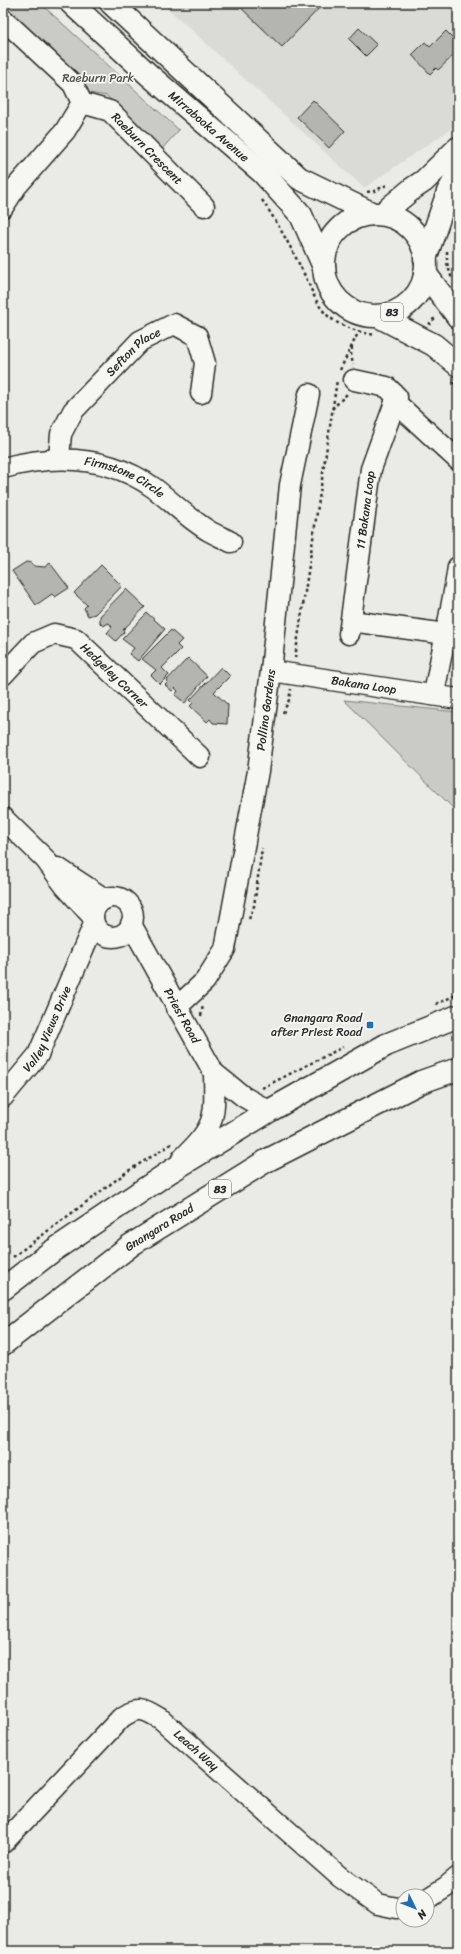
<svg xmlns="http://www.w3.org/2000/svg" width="461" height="1954" viewBox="0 0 461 1954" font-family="Sriracha,sans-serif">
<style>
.built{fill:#dadad6}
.green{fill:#cacac7;stroke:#7a7a79}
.building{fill:#b4b4b1;stroke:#2b2b2b}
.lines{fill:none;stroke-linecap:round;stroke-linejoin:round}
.minor-casing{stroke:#2b2b2b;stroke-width:23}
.major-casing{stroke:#2b2b2b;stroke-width:25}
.path{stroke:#2b2b2b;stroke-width:2.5;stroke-dasharray:3 3;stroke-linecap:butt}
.minor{stroke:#f6f6f2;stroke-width:20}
.major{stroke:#f6f6f2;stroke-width:22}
.poi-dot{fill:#1f6fb2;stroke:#f6f6f2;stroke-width:1.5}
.labels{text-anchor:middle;stroke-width:3.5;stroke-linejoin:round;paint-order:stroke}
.shield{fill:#f6f6f2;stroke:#686867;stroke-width:1}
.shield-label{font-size:11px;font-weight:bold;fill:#2b2b2b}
.park-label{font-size:12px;fill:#535352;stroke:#f6f6f2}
.street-label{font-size:12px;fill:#2b2b2b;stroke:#f6f6f2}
.poi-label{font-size:12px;fill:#2b2b2b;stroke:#f6f6f2;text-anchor:end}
</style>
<rect width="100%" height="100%" fill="#eaeae6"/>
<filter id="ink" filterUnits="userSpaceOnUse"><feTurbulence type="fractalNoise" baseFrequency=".025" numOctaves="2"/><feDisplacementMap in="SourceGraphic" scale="8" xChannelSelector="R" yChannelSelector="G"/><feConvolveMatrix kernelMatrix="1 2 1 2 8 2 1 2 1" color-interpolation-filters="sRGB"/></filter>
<g filter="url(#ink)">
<path class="built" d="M162,3h296v121l-94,64z"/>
<g class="green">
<path d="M3,3h37l139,127 -18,20 -54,-54 -18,-3 -12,-18 -74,-68z"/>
<path d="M344,700l114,12v101z"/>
</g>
<g class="building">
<path d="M238,3h86l-42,44 -45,-43z"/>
<path d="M359,28l18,17 -11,11 -17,-17z"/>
<path d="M446,31l12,12v16l-5,-3 -15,14 -2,-2 -6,6 -18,-19 13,-13 5,5z"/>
<path d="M313,100l32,31 -16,17 -32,-31z"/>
<path d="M26,562l6,1 2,3 11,1 5,-4 19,25 -14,9 -3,-3 -16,11 -24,-34z"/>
<path d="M101,565l21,21 -27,28 -7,2 -4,-8 3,-3 -13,-12z"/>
<path d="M126,589l19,18 -22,23 1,2 -8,9 -9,-8 5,-6 -3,-4 -6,3 -3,-3v-7z"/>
<path d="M147,613l18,16 -27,32 -9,-7 5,-6 -12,-9z"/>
<path d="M171,630l11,10 -5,5 4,4 -19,19 7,7 -9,9 -9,-9 5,-5 -14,-11z"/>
<path d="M188,658l19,18 -22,27 -10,-8 3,-4 -3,-3 -3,3 -7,-6 3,-3 -1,-2z"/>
<path d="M221,667l9,9 -16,16 14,13 -1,19 -14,-1 -3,-4 -3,3 -17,-16 3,-3 -3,-3z"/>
</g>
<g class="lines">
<g class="minor-casing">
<g id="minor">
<path d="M3,19l70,65 9,19 -17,28 -49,56 -13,20"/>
<path id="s1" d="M82,103l28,8 94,95"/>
<path d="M395,402l63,58"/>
<path id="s2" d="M59,458l2,-24 12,-23 67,-70 34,-17 23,12 8,27 -4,30"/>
<path id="s3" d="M3,468c52,-14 105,-13 151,20 18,14 35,31 55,43 7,4 15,7 22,11"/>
<path d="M351,621l95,13"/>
<path id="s4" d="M349,634l22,-165 26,-72 -10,-10 -33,-7"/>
<path id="s5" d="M271,671l187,28"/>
<path id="s6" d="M3,675l30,-32 21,-9 22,5 124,118"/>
<path d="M434,695c7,-43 18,-85 24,-128"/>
<path d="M3,818l42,41 20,27 28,31"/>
<path d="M58,868l47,31"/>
<circle cx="113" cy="917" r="20"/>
<path id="s7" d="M131,924l83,149 30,24 25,14"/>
<path id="s8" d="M176,1008l29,-27 20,-32 33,-178 13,-100 19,-186 19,-91"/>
<path id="s9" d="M3,1097l35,-42 56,-131"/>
<path d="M182,1159c34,-34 33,-39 32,-86"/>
<path id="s10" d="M3,1843l119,-126c18,-11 22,-8 39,2l179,158 38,27 19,4 6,-1"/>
<path d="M427,1899l19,-12 12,-10"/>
</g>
</g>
<g class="major-casing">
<g id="major">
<path id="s11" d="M71,3l78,72 114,98 38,42 23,52"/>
<path d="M111,3l188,175 74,36"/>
<path d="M382,214l30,-25 12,-8 34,-33"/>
<circle cx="375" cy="265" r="51"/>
<path d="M425,259l23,-67 10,-17"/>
<path d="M425,273l33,44"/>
<path d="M378,316l56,29 24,20"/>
<path d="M3,1289l48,-37 120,-81 98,-60 117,-66 72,-29"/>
<path id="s12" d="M3,1344l128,-99 135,-84 155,-79 37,-13"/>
</g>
</g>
<g class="path">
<path d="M367,192l7,-1 15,-7"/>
<path d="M262,200c17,25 31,51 44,78 6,12 9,24 19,35 12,13 33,19 50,22"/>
<path d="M447,251v12l5,16"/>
<path d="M429,325l2,-4 6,-4"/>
<path d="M352,347l-1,7 2,11"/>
<path d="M340,370l19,-39"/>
<path d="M453,382l5,4"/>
<path d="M332,409l15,-15"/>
<path d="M295,658l42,-278"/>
<path d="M283,713l6,-13 2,-11"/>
<path d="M249,919l5,-13 8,-58"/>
<path d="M436,1004l22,-10"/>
<path d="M201,1016l2,-11"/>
<path d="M262,1088l81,-41"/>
<path d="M13,1257l115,-86 45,-28"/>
</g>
<use href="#minor" class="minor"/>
<use href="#major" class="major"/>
</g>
</g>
<rect class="poi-dot" x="366" y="1021" width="8" height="8" rx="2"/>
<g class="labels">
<g class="shield">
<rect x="381" y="303" width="22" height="18" rx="3"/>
<rect x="209" y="1180" width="22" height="18" rx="3"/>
</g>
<g class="shield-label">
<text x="392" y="316">83</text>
<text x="220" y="1193">83</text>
</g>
<g class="park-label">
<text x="98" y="82">Raeburn Park</text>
</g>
<g class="street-label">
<text dy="4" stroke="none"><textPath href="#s11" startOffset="185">Mirrabooka Avenue</textPath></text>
<text dy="4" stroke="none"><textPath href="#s1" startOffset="82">Raeburn Crescent</textPath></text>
<text dy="4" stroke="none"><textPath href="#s2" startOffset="135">Sefton Place</textPath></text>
<text dy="4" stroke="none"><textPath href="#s3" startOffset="126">Firmstone Circle</textPath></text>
<text dy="4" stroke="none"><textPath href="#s4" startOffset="125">11 Bakana Loop</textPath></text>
<text dy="4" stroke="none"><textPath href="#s6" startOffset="142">Hedgeley Corner</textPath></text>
<text dy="4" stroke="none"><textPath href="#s5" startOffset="94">Bakana Loop</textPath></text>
<text dy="4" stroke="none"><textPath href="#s8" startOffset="320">Pollino Gardens</textPath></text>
<text dy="4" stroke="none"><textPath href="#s7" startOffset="105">Priest Road</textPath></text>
<text dy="4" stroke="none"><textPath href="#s9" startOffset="82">Valley Views Drive</textPath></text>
<text dy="4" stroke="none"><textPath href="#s12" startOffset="195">Gnangara Road</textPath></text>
<text dy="4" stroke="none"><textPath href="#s10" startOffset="263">Leach Way</textPath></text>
</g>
<g class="poi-label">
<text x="362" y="1022">Gnangara Road<tspan x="362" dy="14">after Priest Road</tspan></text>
</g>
</g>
<rect width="461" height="1954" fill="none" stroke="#f6f6f2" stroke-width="16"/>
<rect x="8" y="8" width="445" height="1938" fill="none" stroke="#2b2b2b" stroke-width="1.5" filter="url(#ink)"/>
<g transform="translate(415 1908) rotate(133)"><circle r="19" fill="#f6f6f2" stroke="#a5a5a2"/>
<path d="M0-3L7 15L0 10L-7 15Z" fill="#1f6fb2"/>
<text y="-6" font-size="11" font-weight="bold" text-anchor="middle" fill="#2b2b2b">N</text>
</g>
</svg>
